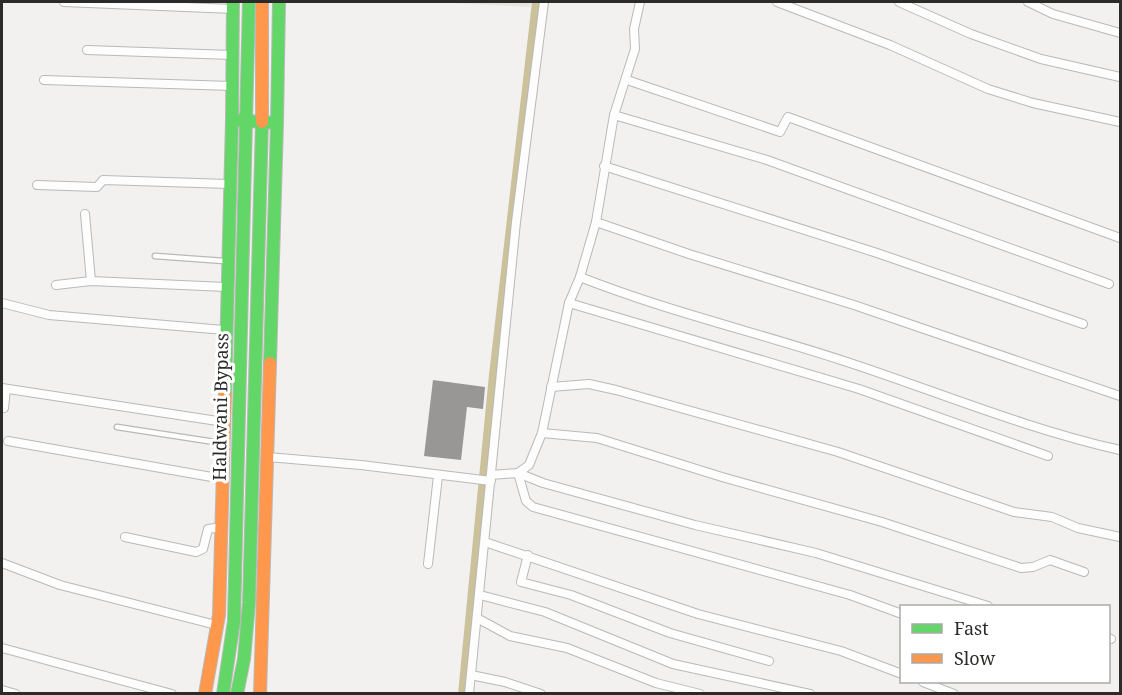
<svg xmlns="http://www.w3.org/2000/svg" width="1122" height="695" viewBox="0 0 1122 695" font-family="'Noto Serif',serif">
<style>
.built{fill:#e6e4dd}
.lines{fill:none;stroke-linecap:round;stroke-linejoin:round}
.canal{stroke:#cbc19a;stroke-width:10}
.building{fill:#989795}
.lane-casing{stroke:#b9b9b7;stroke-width:7}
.street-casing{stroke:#b9b9b7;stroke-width:10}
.fast-casing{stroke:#b9b9b7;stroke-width:14}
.slow-casing{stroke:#b9b9b7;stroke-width:14}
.lane{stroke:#fdfdfd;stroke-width:4.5}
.street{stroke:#fdfdfd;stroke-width:8}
.fast{stroke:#63d668;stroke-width:12}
.slow{stroke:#ff974d;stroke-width:12}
.labels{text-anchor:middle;stroke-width:6;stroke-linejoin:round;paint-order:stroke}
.street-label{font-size:18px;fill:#2b2b29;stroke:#fff}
</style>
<rect width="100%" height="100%" fill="#f2f1ef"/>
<path class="built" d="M435,2h96l-1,5z"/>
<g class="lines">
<path class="canal" d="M463,694l31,-319 43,-373"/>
</g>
<path class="building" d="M433,380l52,7 -2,22 -16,-2 -6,53 -37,-4z"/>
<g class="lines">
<g class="lane-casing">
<g id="lane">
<path d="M155,256l69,5"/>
<path d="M117,427l104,16"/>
</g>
</g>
<g class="street-casing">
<g id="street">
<path d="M64,2l169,7"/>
<path d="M777,2l113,43 98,44 45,14 87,19"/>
<path d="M899,2l72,32 70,25 79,18"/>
<path d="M1028,2l25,12 67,19"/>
<path d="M87,50l145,5"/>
<path d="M44,80l188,6"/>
<path d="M627,80l153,52 8,-15 332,121"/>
<path d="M614,115l153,45 342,124"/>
<path d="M604,166l273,87 206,71"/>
<path d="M37,185l60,2 6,-7 126,4"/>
<path d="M85,214l6,67"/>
<path d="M596,222l93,32 165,51 266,91"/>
<path d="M580,277c86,34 176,55 264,84 92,30 182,68 276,89"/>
<path d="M56,285l35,-4 135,6"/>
<path d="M2,303l47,12 175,15"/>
<path d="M569,303l290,86 189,67"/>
<path d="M551,387l38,-3 27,6 222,62 176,60 38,5 26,11 42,9"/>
<path d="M2,388l222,34"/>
<path d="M2,407l2,1 2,-19"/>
<path d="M542,433l55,5 125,39 160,45 139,46 12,-1 17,-7 34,12"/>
<path d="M8,441l215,38"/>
<path d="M268,457l93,8 130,16"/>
<path d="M518,473l25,10 152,42 121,28 172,53"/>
<path d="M518,473l8,28 7,6 317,88 52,19"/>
<path d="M491,475l27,-2 11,-8 13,-32 27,-130 11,-26 16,-55 18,-107 21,-66 -1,-20 6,-27"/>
<path d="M125,537l71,15 7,-3 5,-20 14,-2"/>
<path d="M485,542l213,72 143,37 61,23"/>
<path d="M528,555l-7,27 50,13 99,38 99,28"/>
<path d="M2,563l58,22 156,40"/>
<path d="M428,564l10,-88"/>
<path d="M480,595l65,17 128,52 137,30"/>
<path d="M477,618l33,18 57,12 89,35 44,11"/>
<path d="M1108,638l3,1"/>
<path d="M2,648l170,46"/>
<path d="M471,675l34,7 36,12"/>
<path d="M923,682l31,12"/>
<path d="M2,690l14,4"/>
<path d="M469,694l47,-472 28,-220"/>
</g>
</g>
<g class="fast-casing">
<g id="fast">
<path d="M232,120l1,-118"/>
<path d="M246,121l3,-119"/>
<path d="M277,123l2,-121"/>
<path d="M225,395l7,-275 45,3 -7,240"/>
<path d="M223,694l11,-73 12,-500"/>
<path d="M237,694l7,-35 5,-56 13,-481"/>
</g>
</g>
<g class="slow-casing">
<g id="slow">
<path d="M262,2v120"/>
<path d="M205,694l14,-79 6,-220"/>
<path d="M260,694l10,-331"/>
</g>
</g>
<use href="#lane" class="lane"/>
<use href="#street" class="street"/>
<use href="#fast" class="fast"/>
<use href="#slow" class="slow"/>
</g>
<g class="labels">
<g class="street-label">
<text transform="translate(221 407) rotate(-89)" y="6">Haldwani Bypass</text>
</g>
</g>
<rect width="1122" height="695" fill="none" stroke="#2b2b29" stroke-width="6"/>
<rect x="900" y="605" width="210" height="78" fill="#ffffff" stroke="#aaaaa9" stroke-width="1.5"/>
<rect x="912" y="624" width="30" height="9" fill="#63d668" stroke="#aaaaa9" stroke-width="1.5"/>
<text x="954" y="635" font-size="18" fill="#2b2b29">Fast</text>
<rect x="912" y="654" width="30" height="9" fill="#ff974d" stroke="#aaaaa9" stroke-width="1.5"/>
<text x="954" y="665" font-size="18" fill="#2b2b29">Slow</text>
</svg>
